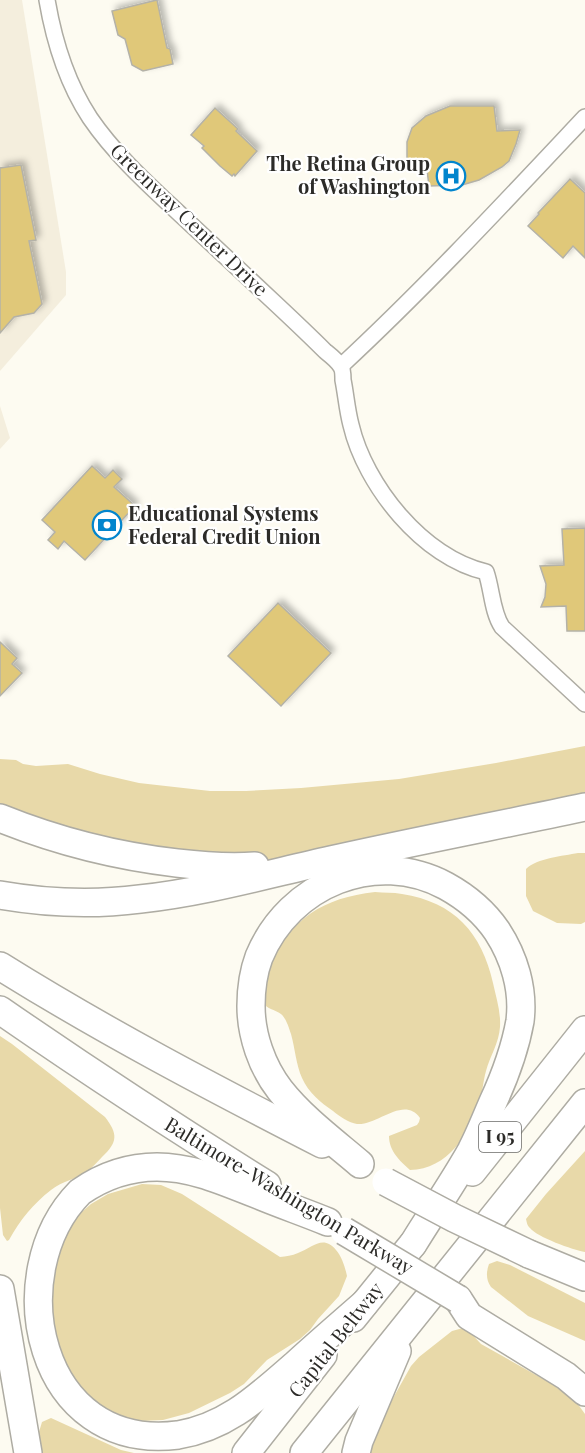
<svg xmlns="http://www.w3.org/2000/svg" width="585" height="1453" viewBox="0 0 585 1453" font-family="'Playfair Display',serif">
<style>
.built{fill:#f4eedd}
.green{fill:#e8d9a9}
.building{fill:#e0c879;stroke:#b4b2a8;stroke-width:1.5;filter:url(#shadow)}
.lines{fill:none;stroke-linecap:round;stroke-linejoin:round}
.minor-casing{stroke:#aeaca3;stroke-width:18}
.motorway-casing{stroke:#aeaca3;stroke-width:30}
.minor{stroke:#fff;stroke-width:15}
.motorway{stroke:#fff;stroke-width:27}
.motorway-bridge-casing{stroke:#aeaca3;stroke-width:30;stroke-linecap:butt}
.motorway-bridge{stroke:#fff;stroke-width:27}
.labels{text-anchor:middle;stroke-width:4.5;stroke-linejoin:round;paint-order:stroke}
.shield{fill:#fff;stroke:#6b6b68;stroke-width:1.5}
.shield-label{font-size:18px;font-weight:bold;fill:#2c2b28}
.poi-label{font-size:20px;font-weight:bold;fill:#2c2b28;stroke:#fff;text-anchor:end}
.street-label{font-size:20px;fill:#2c2b28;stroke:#fff}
</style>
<defs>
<filter id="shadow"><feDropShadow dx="4" dy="-4" stdDeviation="3" flood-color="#0004"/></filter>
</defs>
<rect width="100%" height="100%" fill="#fdfbf1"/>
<g class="built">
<path d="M0,0h22l44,272v23l-66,76z"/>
<path d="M0,406l10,32 -10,11z"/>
</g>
<g class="green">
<path d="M585,746v61l-343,60 -242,-49v-59l16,1 7,4 13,2 32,-2 32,10 39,9 71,8h36l55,-3 98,-9 97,-16z"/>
<path d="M578,853h7v69l-4,2 -24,-1 -24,-12 -7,-15v-27c11,-11 37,-13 52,-16z"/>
<path d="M375,892c9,1 18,0 27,2 52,8 80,39 91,89 3,14 8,29 7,44 -1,16 -10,29 -14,44 -3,10 -3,21 -7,31 -10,33 -31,67 -69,68 -10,-9 -21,-19 -21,-34l28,-11 2,-3 1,-4c-16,-23 -43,8 -63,6 -8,-1 -18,-8 -24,-13 -12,-8 -25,-19 -31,-33 -6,-13 -7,-30 -11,-44 -2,-6 -5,-16 -10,-20 -6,-5 -15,-4 -18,-13 -2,-7 3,-27 7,-35 21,-48 53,-68 105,-74z"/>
<path d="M0,1036l12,8 93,73c13,17 13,25 -3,40 -4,4 -8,9 -13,13 -11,9 -27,11 -38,20 -18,14 -31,30 -42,50l-2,1 -4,-6 -3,-27z"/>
<path d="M585,1151v101c-12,-2 -48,-15 -55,-24 -3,-3 -3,-5 -4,-9l20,-25z"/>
<path d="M142,1184l19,1 21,9 98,63c6,-1 12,-1 18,-4 14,-5 25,-19 38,-3 6,7 9,17 11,26l-8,20 -21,23 -8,11 -10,9 -33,21 -23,24 -14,9 -41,20 -26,7 -23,1 -29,-4 -46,-32 -28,-91 24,-64 30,-26 17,-10z"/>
<path d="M497,1261l13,4 75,38v38l-57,-25 -37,-29c-5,-7 -5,-15 -2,-23z"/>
<path d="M463,1328l5,2 13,14 71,40 25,19 8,11v39h-218l20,-44 24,-43 8,-9 33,-26z"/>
<path d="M51,1418l70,32 13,3h-93l-2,-21 3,-10z"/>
</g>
<g class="building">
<path d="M157,0l10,48 3,1 3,15 -30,7 -11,-6 -7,-26 -7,-4 -6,-24z"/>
<path d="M450,106h44l3,25 23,-1 -4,14 -7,17 -7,6 -23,13 -17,5 -33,1 -3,-24 -19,1v-21l5,-14 14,-12z"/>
<path d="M215,108l23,21 -2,2 21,20 -22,25 -1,-2 -2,2 -12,-10 -18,-18 2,-2 -13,-11z"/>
<path d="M21,165l15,75 -7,1 13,63 -8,9 -20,4 -14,16v-165z"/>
<path d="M570,179l15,14v65l-12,-12 -10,12 -35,-32 11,-12 -1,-1z"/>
<path d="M92,466l13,12 8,-8 9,9 -8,8 21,19 -50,54 -21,-19 -6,8 -10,-9 7,-8 -13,-12z"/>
<path d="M585,528v103h-18l-1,-25 -25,1 4,-10 1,-13 -6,-18 24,-1 -2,-36z"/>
<path d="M278,603l53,50 -50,53 -53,-50z"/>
<path d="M0,642l17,16 -5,6 10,9 -22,23z"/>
</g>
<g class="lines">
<g class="minor-casing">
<g id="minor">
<path d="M47,0c7,41 20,83 43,118 26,38 60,68 93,99 31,29 62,58 93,87 16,15 33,31 49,47 5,4 13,10 16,16 2,3 2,9 2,13 3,15 4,30 8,45 14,60 72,133 135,147 6,17 6,40 16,55l83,77"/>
<path d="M341,366c85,-79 164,-164 244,-249"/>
</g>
</g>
<g class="motorway-casing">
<g id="motorway">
<path d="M0,818c57,23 116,38 177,45 26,3 52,5 78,3"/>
<path d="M0,895c46,8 93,10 140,4 65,-7 128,-25 191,-39 85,-19 169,-35 254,-53"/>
<path d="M0,966c104,65 213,122 322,178"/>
<path d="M0,1010c88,61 177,119 267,175"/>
<path d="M360,1164c-27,-23 -58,-46 -80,-74 -18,-23 -29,-55 -29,-84 0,-16 2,-33 8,-49 30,-73 117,-109 187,-71 20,11 38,26 51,45 17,26 27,58 23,90 -5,28 -15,55 -27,81 -7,16 -14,34 -22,49 -18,32 -39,62 -58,93"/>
<path d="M472,1172l113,-142"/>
<path d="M328,1222c-22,-9 -45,-17 -67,-26 -34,-13 -67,-29 -104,-29 -28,0 -54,9 -77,25 -80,81 -43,261 98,243 50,-8 82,-40 118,-71 22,-20 45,-40 68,-60"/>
<path d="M529,1254l56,23"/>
<path d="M0,1289l28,164"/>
<path d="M458,1299l11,17 97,60 19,16"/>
<path d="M353,1318l59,-73"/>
<path d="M246,1453l77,-98"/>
<path d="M304,1453l281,-350"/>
<path d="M356,1453l3,-12 38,-90"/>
</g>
</g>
<use href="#minor" class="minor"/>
<use href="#motorway" class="motorway"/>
<g class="motorway-bridge-casing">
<g id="motorway-bridge">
<path d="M386,1182l68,36 75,36"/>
<path d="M344,1231l114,68"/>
</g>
</g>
<use href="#motorway-bridge" class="motorway-bridge"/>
</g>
<defs>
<g id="hospital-ring" transform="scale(1.5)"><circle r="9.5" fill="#fff" stroke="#0285cd" stroke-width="1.5"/><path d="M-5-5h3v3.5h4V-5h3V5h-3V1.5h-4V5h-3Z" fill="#0285cd"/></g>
<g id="bank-ring" transform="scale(1.5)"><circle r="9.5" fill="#fff" stroke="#0285cd" stroke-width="1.5"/><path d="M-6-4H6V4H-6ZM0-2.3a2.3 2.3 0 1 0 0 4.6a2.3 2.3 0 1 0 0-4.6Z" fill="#0285cd"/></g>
</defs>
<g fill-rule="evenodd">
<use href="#hospital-ring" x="451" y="176"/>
<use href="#bank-ring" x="107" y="525"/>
</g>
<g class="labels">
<rect class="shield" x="479" y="1122" width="42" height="30" rx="4.5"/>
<g class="shield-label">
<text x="500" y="1143">I 95</text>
</g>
<g class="poi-label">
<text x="430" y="171">The Retina Group<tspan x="430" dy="23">of Washington</tspan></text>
<text x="128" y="521" text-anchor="start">Educational Systems<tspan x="128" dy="23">Federal Credit Union</tspan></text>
</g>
<g class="street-label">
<text transform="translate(189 220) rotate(44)" y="7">Greenway Center Drive</text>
<text transform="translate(289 1196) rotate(31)" y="7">Baltimore-Washington Parkway</text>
<text transform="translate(336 1340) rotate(-52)" y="7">Capital Beltway</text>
</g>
</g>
</svg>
